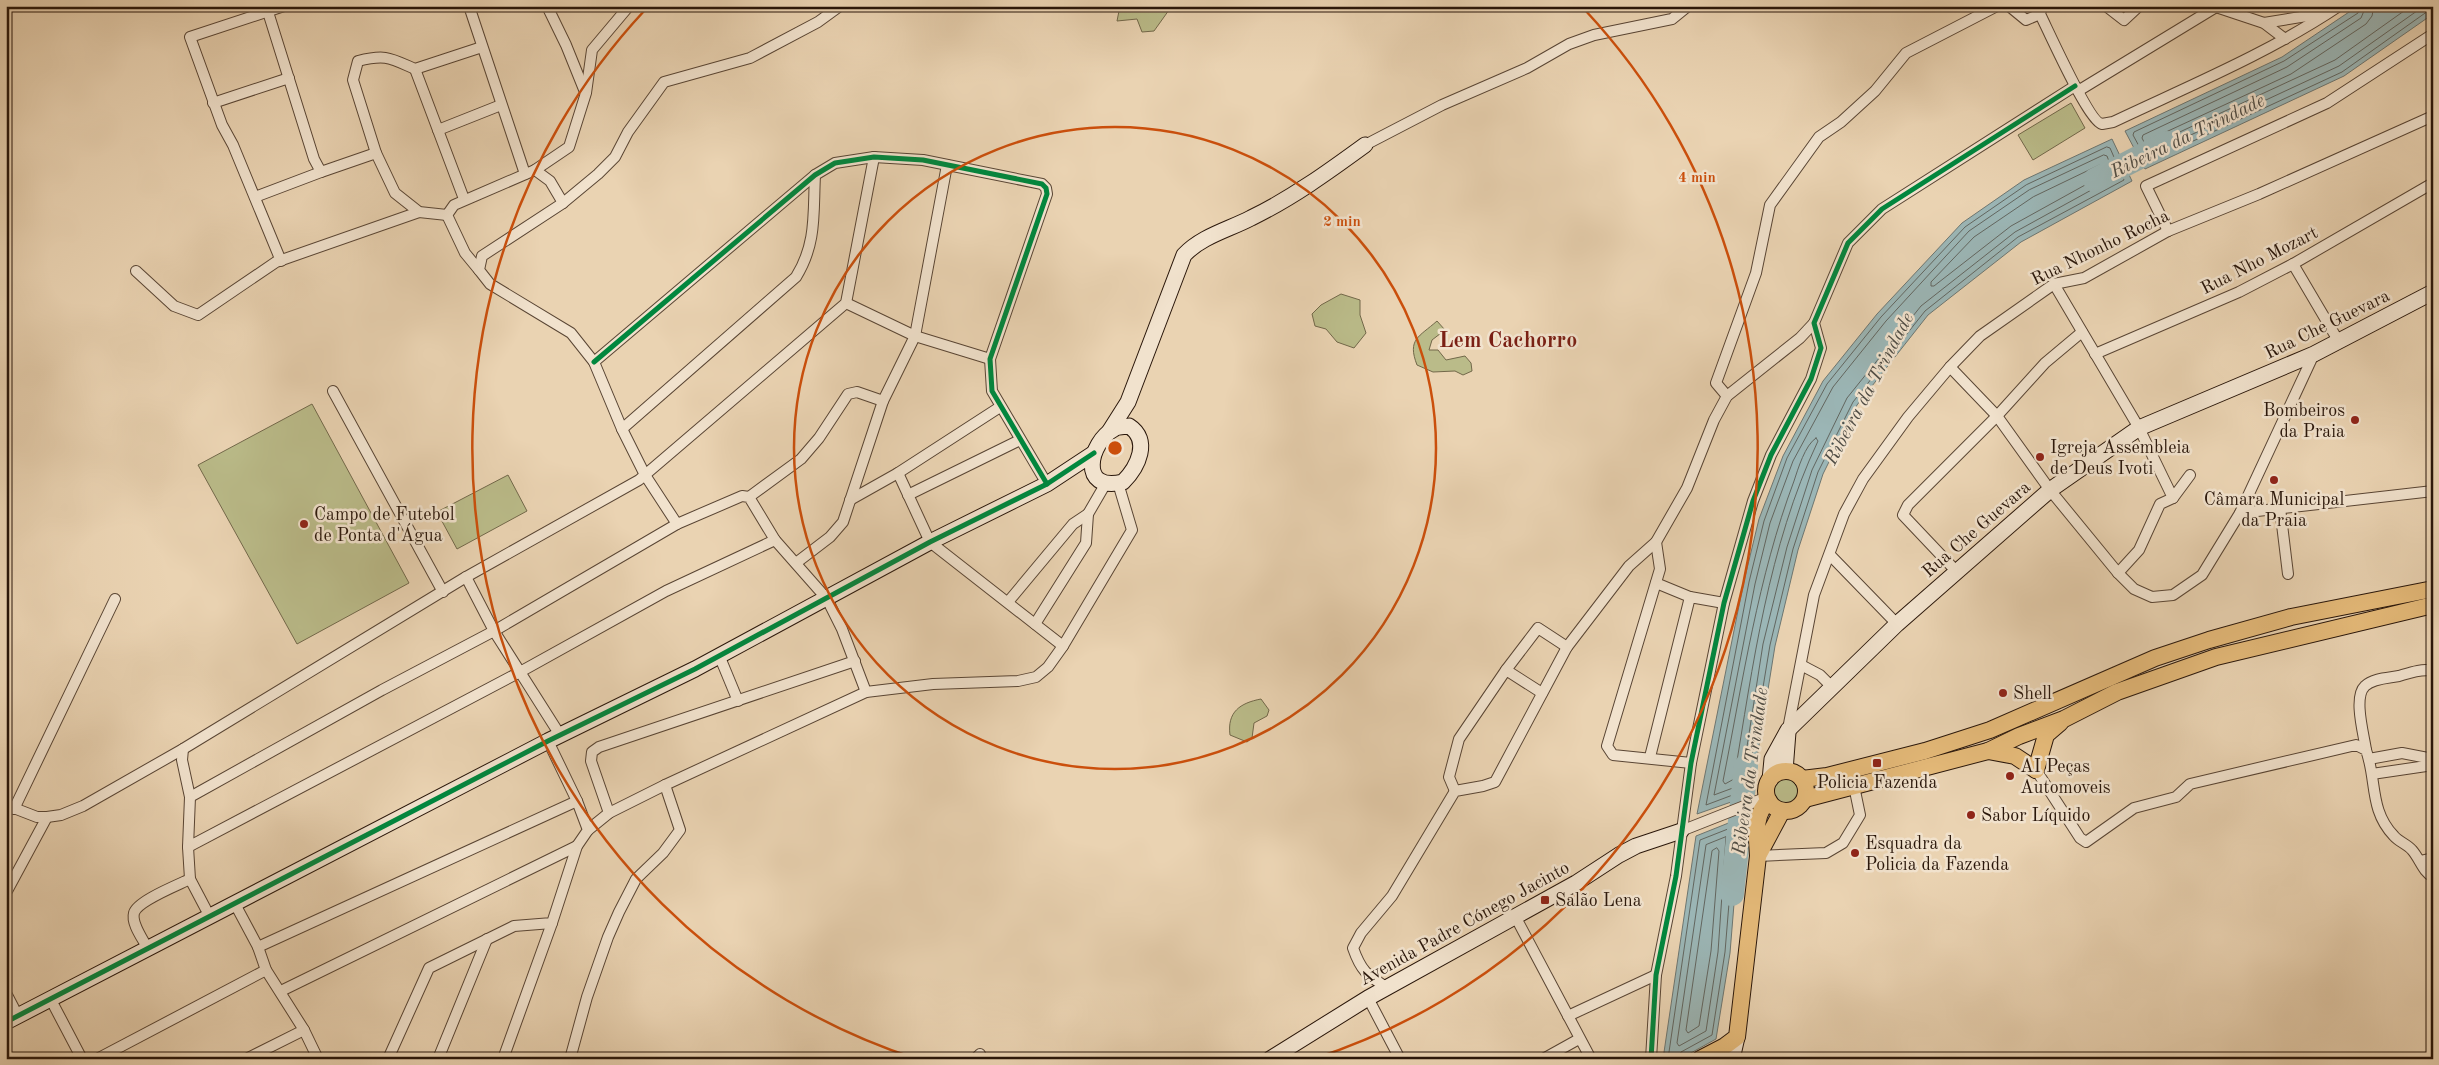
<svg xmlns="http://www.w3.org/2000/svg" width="2439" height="1065" viewBox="0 0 2439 1065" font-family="'Old Standard TT',serif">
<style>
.green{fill:#babb89;stroke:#72684a}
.water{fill:#9bb6b6;stroke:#6d7671}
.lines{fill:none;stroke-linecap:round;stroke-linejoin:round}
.shore{stroke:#626660;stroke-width:1}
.river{stroke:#9bb6b6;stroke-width:24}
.street-casing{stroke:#594534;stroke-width:12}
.secondary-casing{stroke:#29160a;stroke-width:17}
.primary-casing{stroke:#29160a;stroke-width:18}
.street{stroke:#f1e2cd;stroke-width:10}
.secondary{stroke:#f1e2cd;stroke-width:15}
.primary{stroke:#e5ba79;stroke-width:16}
.cycleway-casing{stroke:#f1e2cd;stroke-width:8}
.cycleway{stroke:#00873e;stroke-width:5}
.ring{fill:none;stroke:#cb4f0c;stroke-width:2.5}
.poi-dot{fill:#8f2418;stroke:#f1e2cd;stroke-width:2}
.labels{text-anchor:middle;stroke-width:5;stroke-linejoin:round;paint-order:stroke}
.street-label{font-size:18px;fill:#29160a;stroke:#f1e2cd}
.poi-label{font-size:18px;fill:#29160a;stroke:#f1e2cd;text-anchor:start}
.water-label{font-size:19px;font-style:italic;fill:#514e46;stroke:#f1e2cd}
.district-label{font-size:22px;font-weight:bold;fill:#7a1f14;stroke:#f1e2cd}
.centre{fill:#cb4f0c;stroke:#f1e2cd;stroke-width:2.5}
.ring-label{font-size:15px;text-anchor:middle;font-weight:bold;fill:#cb4f0c;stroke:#f1e2cd;stroke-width:5;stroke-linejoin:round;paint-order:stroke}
</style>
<rect width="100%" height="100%" fill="#ead3b2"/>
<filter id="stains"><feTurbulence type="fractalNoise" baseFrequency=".004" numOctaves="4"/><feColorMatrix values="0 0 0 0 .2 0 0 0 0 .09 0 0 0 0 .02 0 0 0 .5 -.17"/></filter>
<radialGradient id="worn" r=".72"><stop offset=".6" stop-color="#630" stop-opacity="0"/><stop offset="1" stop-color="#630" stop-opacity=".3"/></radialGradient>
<g class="green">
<path d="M1120,6h48l1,4 -15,21 -12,1 -5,-13 -20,2z"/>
<path d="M2071,103l14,25 -52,32 -15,-25z"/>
<path d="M1341,294l19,6v15l6,18 -12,15 -17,-6 -11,-13 -11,-3 -3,-12 9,-9z"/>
<path d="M1437,321l8,9 -13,10 -3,10h9l8,10 19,-4 6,7 1,8 -9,4 -8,-4 -22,1 -16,-7c-10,-26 2,-28 20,-44z"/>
<path d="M312,404l97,179 -112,61 -99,-179z"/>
<path d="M508,475l19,36 -70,38 -20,-37z"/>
<path d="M1261,699l8,11 -2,6 -13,7 -2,15 -5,4 -17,-7c-3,-23 10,-32 31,-36z"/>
<circle cx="1787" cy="791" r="14"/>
</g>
<g class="water">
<path d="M2358,6h75v8l-89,62 -199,93 -20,-38 157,-74z"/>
<path d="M2112,139l20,42 -111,61 -93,73 -71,90 -34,69 -25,76 -23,96 -24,149 -54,19 47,-233 15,-62 24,-63 40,-75 54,-67 85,-91 62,-43z"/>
<path d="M1741,818l-11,135 -14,86 -36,20h-17l33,-223z"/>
</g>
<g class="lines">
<g class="shore">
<path d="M2360,6l-2,7 -74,48 -150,71 -1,3 14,26h3l192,-89 86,-61 5,-1"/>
<path d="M2366,6l-5,12 -74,49 -144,68 -1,3 7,14 3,1 187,-87 85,-60"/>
<path d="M2374,6l-2,10 -6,8 -75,50 -138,64v4l3,1 179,-83 76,-54"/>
<path d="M2107,147l3,1 14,32 -106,57 -93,74 -72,91 -35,70 -25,77 -23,96 -24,145 -40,15 43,-223 15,-61 23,-63 40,-74 54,-67 84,-90 61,-42z"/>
<path d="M2104,155l3,1 8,21 -100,55 -94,74 -74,92 -35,72 -25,77 -24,97 -22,141 -27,10 41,-211 15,-61 23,-62 40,-74 53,-66 83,-90 60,-41z"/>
<path d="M2100,165l4,1 1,8 -94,52 -77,60h-3v-4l43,-45 59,-40z"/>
<path d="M1816,438l2,3c-50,106 -65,224 -84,338l-9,5 -2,-3c20,-101 35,-204 71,-300 4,-12 11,-36 22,-43z"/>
<path d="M1726,837l-8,115 -12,79 -27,15 -2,-3 29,-198z"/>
<path d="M1717,848l2,3 -8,100 -12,75 -11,7 -2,-3 26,-179z"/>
<path d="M1668,1059l32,-219 33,-13 2,3 -10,122 -13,83 -31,17 -2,7"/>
</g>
<g class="river">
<path d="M2095,180l72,-37"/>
<path d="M1732,894l14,-128"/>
</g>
<g class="street-casing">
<g id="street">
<path d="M469,6l56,168"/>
<path d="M547,6l19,39 19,47"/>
<path d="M2009,6l17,14 14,-6"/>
<path d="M2042,6l-2,8c8,16 49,108 62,110l11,-2c76,-36 156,-69 226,-116"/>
<path d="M2106,6l18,14 15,-14"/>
<path d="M2213,6l51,17 21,16"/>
<path d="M268,12l46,147 7,13 55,-19 19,40 24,19 28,3"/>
<path d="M2264,23l61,-10"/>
<path d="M415,69l49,130"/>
<path d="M2078,91l138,-84"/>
<path d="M213,103l76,-25"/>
<path d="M438,130l63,-25"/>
<path d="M1365,145l77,-40 85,-37 42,-24 25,-9 78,-16 16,-13"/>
<path d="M376,153l-23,-73 5,-19c28,-7 32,-3 57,8l67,-22"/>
<path d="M535,170l15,11 13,22"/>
<path d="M255,197l66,-25"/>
<path d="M2168,231l-22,-45 181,-83 106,-69"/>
<path d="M281,261l-48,-116 -11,-20 -32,-88 94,-31"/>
<path d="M2293,264l46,78"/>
<path d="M479,270l-14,-17 -18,-38 7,-10 81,-35 34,-23 17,-54 6,-43 37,-44"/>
<path d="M136,271l38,35 24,9 78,-53 143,-50"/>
<path d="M2054,284l85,144 34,70"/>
<path d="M846,303l69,33 75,23"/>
<path d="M2095,354l144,-62 54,-28 140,-81"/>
<path d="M594,362l221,-187 20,-12 39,-6 49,3 119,24 4,4 1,6 -57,165 2,32 55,93"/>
<path d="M1950,367l47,49 53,74 68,83 16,16 18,8 21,-2 29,-20 38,-62 74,-159"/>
<path d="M333,391l110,201"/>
<path d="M1727,396l-11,-13 40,-110 14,-68 49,-68 22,-15 34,-31 31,-38 91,-47"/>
<path d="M622,429l174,-152c21,-34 17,-64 19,-102"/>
<path d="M898,473l32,69 133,104"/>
<path d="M908,495l112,-55"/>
<path d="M749,497l52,-38 18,-21 29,-44 9,-2 26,9"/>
<path d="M850,500l48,-27 102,-66"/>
<path d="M2280,508l8,66"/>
<path d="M2240,513l193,-22"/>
<path d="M677,524l-32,-49 -23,-46 -28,-67 -23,-29 -81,-49 -11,-14 3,-14 81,-53 35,-29 17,-17 13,-25 36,-50 86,-24 68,-36 22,-16"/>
<path d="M1656,542l4,27 -53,177 6,9 78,8"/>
<path d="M1830,555l67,69"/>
<path d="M796,563l34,-26 13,-15 40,-121 32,-65 32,-171"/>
<path d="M1957,572l-54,-57 5,-10 89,-89 48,-53 37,-31"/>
<path d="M2118,573l21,-23 21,-46 13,-6 17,-23"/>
<path d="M466,577l28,54 183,-107 65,-28 7,1 26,43 52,59 15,30 24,63"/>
<path d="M1656,583l34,14"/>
<path d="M1008,602l65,-78 15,-10"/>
<path d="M1035,624l51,-81 2,-29 18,-31"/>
<path d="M719,655l19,46"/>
<path d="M1801,665l19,10 12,12"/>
<path d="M1506,670l32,-42 29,19"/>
<path d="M1788,729l26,-134 30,-81 19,-35 45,-62 42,-50 30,-31 74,-52 30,-6 84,-47 91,-37 174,-78"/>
<path d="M560,735l-66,-104 -112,59 -192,107 -2,50 332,-175 146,-81 109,-51"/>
<path d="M183,749l-1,11 8,37"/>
<path d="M2366,750c-2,-15 -13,-53 -1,-64 8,-8 24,-8 34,-10 10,-3 23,-8 34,-5"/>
<path d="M1650,757l40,-160 34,6"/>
<path d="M2369,759l33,-6 31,6"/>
<path d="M2036,770l44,68 6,4 48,-34 42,-11 14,-13 166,-39 10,5c11,30 3,60 28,86 5,6 13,8 18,14 8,9 11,22 21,27"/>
<path d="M2372,774l61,-9"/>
<path d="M1455,791l-6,-14 10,-38 47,-69 36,23"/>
<path d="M6,805l31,12h10l14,-2 22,-9 100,-57 283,-172 173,-97 207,-177 28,-146"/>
<path d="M14,809l101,-210"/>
<path d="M609,813l-18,-52 1,-9 7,-5 256,-86"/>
<path d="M588,830l21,-17 56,-28 201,-93 67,-8 85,-3 18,-4 12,-10 15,-21 69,-116 -14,-47"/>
<path d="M1681,831l86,-34"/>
<path d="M188,847l2,32 20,38"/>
<path d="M1758,856l68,-3 17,-10 17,-28 -6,-29"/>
<path d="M2420,861l13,-3"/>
<path d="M6,893l41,-76"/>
<path d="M235,904l23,43 8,23 38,60 -58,29"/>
<path d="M1515,916l76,143"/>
<path d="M258,947l319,-146"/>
<path d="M148,949c-5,-10 -17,-25 -14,-36 3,-12 44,-28 56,-34"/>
<path d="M1386,987c-19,-12 -25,-16 -33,-39l8,-15 31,-37 63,-105 28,-5 12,-4 72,-135 62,-81 27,-24 31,-54 27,-68 13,-24 73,-58 14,-15"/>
<path d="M281,991l296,-145"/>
<path d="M6,993l12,23"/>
<path d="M1368,998l32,61"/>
<path d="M51,1000l31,59"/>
<path d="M1568,1016l88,-41"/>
<path d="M304,1030l14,29"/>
<path d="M97,1059l169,-89"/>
<path d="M388,1059l41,-91 85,-42 38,-3 25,-77 11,-16 -11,-29 -29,-60"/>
<path d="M438,1059l49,-120"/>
<path d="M503,1059l49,-136"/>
<path d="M570,1059l17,-62 21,-60 11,-25 17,-33 27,-26 17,-23 -15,-45"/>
<path d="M975,1059l5,-5"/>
<path d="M1543,1059l36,-20"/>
<path d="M1651,1059l5,-84 20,-99 15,-113 33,-160 29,-102 18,-46 40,-76 10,-31 -7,-25 34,-80 34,-34 193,-123"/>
</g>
</g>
<g class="secondary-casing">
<g id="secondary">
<path d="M1129,426c22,14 9,41 -6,56 -45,11 -34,-40 -9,-53 4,-3 10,-2 15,-3z"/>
<path d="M1109,432l19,-30 56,-147c18,-19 44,-25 67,-37 41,-20 77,-46 114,-73"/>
<path d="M1785,771l3,-39"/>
<path d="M1770,780l2,-21 16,-29 109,-106 153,-134 89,-62 175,-74 119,-62"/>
<path d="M6,1022l542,-281 147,-72 235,-127 117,-58 47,-31"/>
<path d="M1270,1059l98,-61 208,-115 43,-28 17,-9 45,-15"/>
<path d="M1732,1059l5,-22"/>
</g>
</g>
<g class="primary-casing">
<g id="primary">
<path d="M1988,751l27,5 21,14"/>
<path d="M2036,770l10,-35 14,-12"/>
<circle cx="1786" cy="791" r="20"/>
<path d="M1802,779l25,-3 98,-25 65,-21 165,-72 54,-18 82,-23 142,-28"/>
<path d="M1805,799l183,-48 31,-15 45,-17 53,-27 99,-35 217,-52"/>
<path d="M1758,856l24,-45"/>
<path d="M1700,1059l25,-13 12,-9 21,-181c-1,-20 -5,-42 11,-55"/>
</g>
</g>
<use href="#street" class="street"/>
<use href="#secondary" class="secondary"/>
<use href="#primary" class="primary"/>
<g class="cycleway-casing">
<g id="cycleway">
<path d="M594,362l221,-187 20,-12 39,-6 49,3 119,24 4,4 1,6 -57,165 2,32 55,93"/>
<path d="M6,1022l542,-281 147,-72 235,-127 117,-58 47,-31"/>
<path d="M1651,1059l5,-84 20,-99 15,-113 33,-160 29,-102 18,-46 40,-76 10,-31 -7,-25 34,-80 34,-34 193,-123"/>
</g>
</g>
<use href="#cycleway" class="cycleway"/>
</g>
<g class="ring">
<circle cx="1115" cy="448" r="321"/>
<path d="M917 1059A642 642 0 0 1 645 10M1585 10A642 642 0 0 1 1313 1059"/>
</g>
<g class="poi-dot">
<circle cx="2355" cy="420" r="5"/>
<circle cx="2040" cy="457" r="5"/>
<circle cx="2274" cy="480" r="5"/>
<circle cx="304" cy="524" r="5"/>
<circle cx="2003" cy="693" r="5"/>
<rect x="1872" y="758" width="10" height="10" rx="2.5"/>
<circle cx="2010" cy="776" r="5"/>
<circle cx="1971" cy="815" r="5"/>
<circle cx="1855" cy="853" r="5"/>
<rect x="1540" y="895" width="10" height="10" rx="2.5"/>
</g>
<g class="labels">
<g class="street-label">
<text transform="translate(2100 247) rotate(-26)" y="6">Rua Nhonho Rocha</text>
<text transform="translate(2259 260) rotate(-27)" y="6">Rua Nho Mozart</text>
<text transform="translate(2327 324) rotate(-26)" y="6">Rua Che Guevara</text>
<text transform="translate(1976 529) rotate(-41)" y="6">Rua Che Guevara</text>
<text transform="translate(1464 923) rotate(-29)" y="6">Avenida Padre Cónego Jacinto</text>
</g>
<g class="poi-label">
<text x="2345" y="416" text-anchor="end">Bombeiros<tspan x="2345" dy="21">da Praia</tspan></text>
<text x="2050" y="453">Igreja Assembleia<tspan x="2050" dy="21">de Deus Ivoti</tspan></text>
<text x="2274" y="505" text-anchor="middle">Câmara Municipal<tspan x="2274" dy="21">da Praia</tspan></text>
<text x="314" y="520">Campo de Futebol<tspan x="314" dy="21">de Ponta d'Água</tspan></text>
<text x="2013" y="699">Shell</text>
<text x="2020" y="772">AI Peças<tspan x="2020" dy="21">Automoveis</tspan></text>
<text x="1877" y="788" text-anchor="middle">Policia Fazenda</text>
<text x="1981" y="821">Sabor Líquido</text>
<text x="1865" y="849">Esquadra da<tspan x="1865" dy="21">Policia da Fazenda</tspan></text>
<text x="1555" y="906">Salão Lena</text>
</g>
<g class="water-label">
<text transform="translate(2187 135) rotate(-26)" y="7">Ribeira da Trindade</text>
<text transform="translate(1868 388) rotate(-62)" y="7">Ribeira da Trindade</text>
<text transform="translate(1749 771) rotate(-82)" y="7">Ribeira da Trindade</text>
</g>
<g class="district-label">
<text x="1508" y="347">Lem Cachorro</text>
</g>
</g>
<circle cx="1115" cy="448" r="8" class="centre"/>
<g class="ring-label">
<text x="1697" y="182">4 min</text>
<text x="1342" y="226">2 min</text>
</g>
<rect width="2439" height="1065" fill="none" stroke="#ead3b2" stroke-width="25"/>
<rect x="8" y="8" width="2424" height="1050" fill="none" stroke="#29160a" stroke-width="2.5"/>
<rect x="12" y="12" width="2414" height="1040" fill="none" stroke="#29160a"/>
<rect width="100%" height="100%" filter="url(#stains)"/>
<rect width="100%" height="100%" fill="url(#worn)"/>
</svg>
